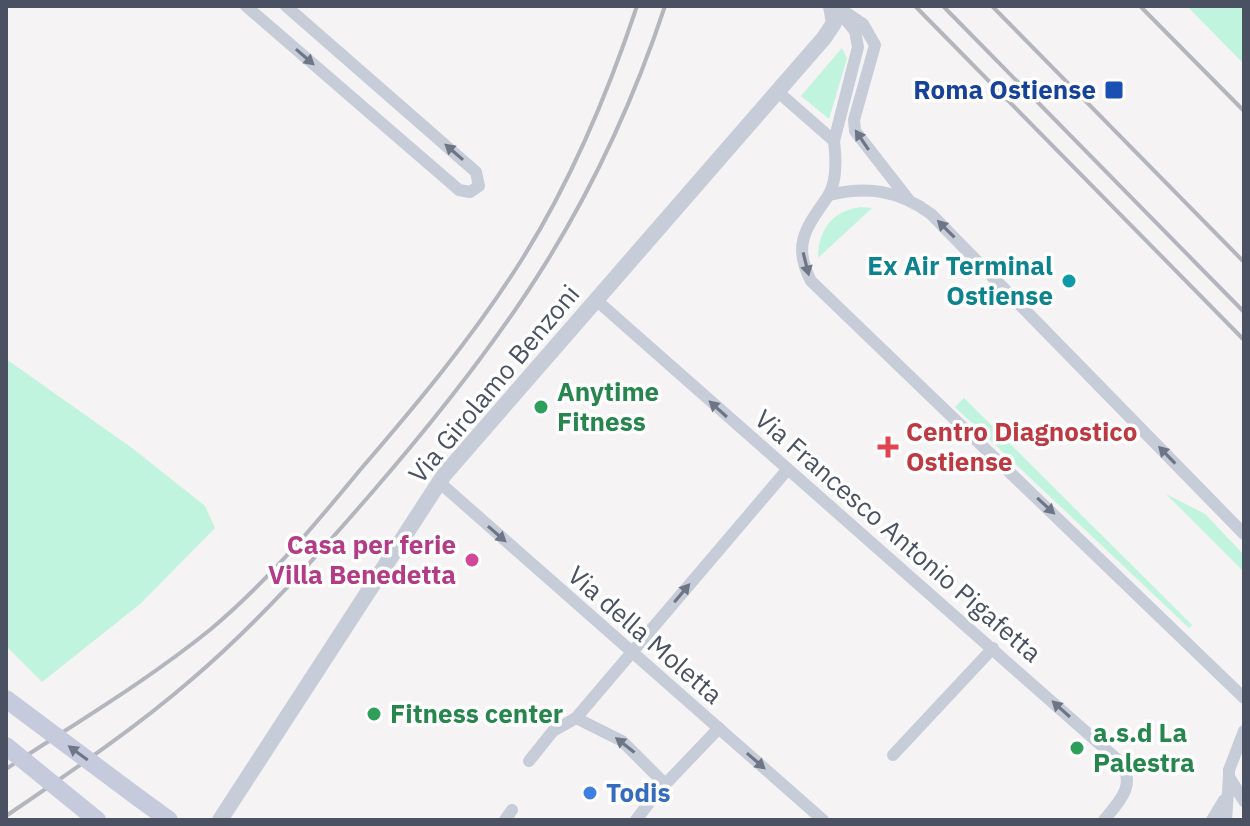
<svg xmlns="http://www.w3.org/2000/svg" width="1250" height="826" viewBox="0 0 1250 826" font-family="'IBM Plex Sans',sans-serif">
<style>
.green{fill:#c0f4de}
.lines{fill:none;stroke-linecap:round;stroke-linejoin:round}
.minor{stroke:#c6ccd8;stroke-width:12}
.tertiary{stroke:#c6ccd8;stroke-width:16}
.secondary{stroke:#c5cbdc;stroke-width:18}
.rail{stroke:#b4b6bd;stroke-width:4}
.secondary-bridge{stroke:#c5cbdc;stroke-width:18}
.oneway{fill:#6e7685}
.oneway2{fill:#6e7687}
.transit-dot{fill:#1a4fb4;stroke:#fff;stroke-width:3}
.culture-dot{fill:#0f9aa8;stroke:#fff;stroke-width:3}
.leisure-dot{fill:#2e9e5b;stroke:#fff;stroke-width:3}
.health-dot{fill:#e0444e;stroke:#fff;stroke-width:3}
.hotel-dot{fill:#d1479c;stroke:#fff;stroke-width:3}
.shop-dot{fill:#3f7fe0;stroke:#fff;stroke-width:3}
.labels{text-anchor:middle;stroke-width:7;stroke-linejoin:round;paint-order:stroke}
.transit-label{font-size:26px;font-weight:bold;fill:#164399;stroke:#fff;text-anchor:end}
.culture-label{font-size:26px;font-weight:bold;fill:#0d838f;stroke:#fff;text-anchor:end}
.street-label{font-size:26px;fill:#495162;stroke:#fff}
.leisure-label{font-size:26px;font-weight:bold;fill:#27864d;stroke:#fff;text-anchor:start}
.health-label{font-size:26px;font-weight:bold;fill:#be3a42;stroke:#fff;text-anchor:start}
.hotel-label{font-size:26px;font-weight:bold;fill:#b23c85;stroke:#fff;text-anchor:end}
.shop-label{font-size:26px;font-weight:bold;fill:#366cbe;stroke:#fff;text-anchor:start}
</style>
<rect width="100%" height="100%" fill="#f5f3f3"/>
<g class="green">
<path d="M1187,6h57v58z"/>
<path d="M842,48l5,10 -18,61 -28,-23z"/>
<path d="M861,207l11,1 -54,50c0,-28 14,-47 43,-51z"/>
<path d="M6,359l126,89 73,58 10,22 -75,76 -98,78 -36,-36z"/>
<path d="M964,398l228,227 -3,3 -234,-221z"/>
<path d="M1166,494l39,20 39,41v17z"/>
</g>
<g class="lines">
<g class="minor">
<path d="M246,6l213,184 11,2 9,-6 -3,-14 -190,-166"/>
<path d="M836,6l27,18 12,21 -21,75 1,11 53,68"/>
<path d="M777,91l57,50c2,16 3,41 -6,55 -20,30 -37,47 -17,85l433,417"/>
<path d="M834,141l24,-94 -3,-16 -14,-17"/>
<path d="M829,195c38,-9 70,-5 102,19l313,320"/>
<path d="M595,299l524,462c19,23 0,41 -15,59"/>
<path d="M439,482l384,338"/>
<path d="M576,718l46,23 43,43"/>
<path d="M1244,731l-15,39v7l15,24"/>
<path d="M893,755l100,-107"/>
<path d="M529,761l24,-30 23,-13 211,-248"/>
<path d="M505,820l7,-10"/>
<path d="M636,820l19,-25 64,-67"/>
<path d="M1212,820l12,-20"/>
<path d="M1226,820l3,-43"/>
</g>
<path class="tertiary" d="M220,820l224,-345 380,-437 10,-15 -3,-17"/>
<path class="secondary" d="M140,799l29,21"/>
<g class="rail">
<path d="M915,6l329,334"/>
<path d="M943,6l301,306"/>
<path d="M992,6l252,256"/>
<path d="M1140,6l104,105"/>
<path d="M6,769c68,-45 141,-88 205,-140 56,-47 103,-103 149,-159 57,-66 112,-132 159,-206 51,-80 88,-168 118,-258"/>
<path d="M6,816c63,-43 127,-86 185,-136 68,-58 126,-124 184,-191 134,-155 225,-287 290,-483"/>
</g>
<g class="secondary-bridge">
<path d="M6,699l134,100"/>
<path d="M6,746l91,74"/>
</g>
</g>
<defs><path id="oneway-solid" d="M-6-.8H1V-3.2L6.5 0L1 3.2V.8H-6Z" transform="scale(2)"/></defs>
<g class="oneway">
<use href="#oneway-solid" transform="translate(305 57) rotate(41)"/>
<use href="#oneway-solid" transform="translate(862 140) rotate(-124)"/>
<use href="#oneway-solid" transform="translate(454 152) rotate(-139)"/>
<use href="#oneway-solid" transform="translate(946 229) rotate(-135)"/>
<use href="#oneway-solid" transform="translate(806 264) rotate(76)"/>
<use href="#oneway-solid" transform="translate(718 409) rotate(-138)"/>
<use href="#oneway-solid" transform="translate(1167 455) rotate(-134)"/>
<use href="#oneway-solid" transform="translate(1046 506) rotate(43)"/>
<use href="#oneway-solid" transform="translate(497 534) rotate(41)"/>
<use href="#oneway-solid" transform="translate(682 593) rotate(-50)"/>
<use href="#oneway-solid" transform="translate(1061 709) rotate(-138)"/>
<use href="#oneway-solid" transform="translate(625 745) rotate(-142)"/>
<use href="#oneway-solid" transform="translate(756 761) rotate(41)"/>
</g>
<use class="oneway2" href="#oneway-solid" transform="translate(78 753) rotate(-144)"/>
<rect class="transit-dot" x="1104" y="80" width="20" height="20" rx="4"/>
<circle class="culture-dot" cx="1069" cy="281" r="8"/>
<g class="leisure-dot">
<circle cx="541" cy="407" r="8"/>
<circle cx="374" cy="714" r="8"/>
<circle cx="1077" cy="748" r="8"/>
</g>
<path class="health-dot" d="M884 435h8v8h8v8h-8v8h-8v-8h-8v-8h8z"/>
<circle class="hotel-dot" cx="472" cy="560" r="8"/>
<circle class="shop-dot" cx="590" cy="793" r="8"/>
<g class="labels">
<g class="transit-label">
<text x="1096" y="99">Roma Ostiense</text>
</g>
<g class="culture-label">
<text x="1053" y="275">Ex Air Terminal<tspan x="1053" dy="30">Ostiense</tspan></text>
</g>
<g class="street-label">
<text transform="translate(494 384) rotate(-50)" y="9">Via Girolamo Benzoni</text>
<text transform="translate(898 536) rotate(41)" y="9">Via Francesco Antonio Pigafetta</text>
<text transform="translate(645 635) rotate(41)" y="9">Via della Moletta</text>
</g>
<g class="leisure-label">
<text x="557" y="401">Anytime<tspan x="557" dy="30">Fitness</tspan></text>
<text x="390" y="723">Fitness center</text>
<text x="1093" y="742">a.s.d La<tspan x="1093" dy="30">Palestra</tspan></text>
</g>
<g class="health-label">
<text x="906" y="441">Centro Diagnostico<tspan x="906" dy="30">Ostiense</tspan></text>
</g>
<g class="hotel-label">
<text x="456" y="554">Casa per ferie<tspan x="456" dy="30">Villa Benedetta</tspan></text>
</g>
<g class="shop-label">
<text x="606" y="802">Todis</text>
</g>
</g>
<rect width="1250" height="826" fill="none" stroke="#495162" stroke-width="16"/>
</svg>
